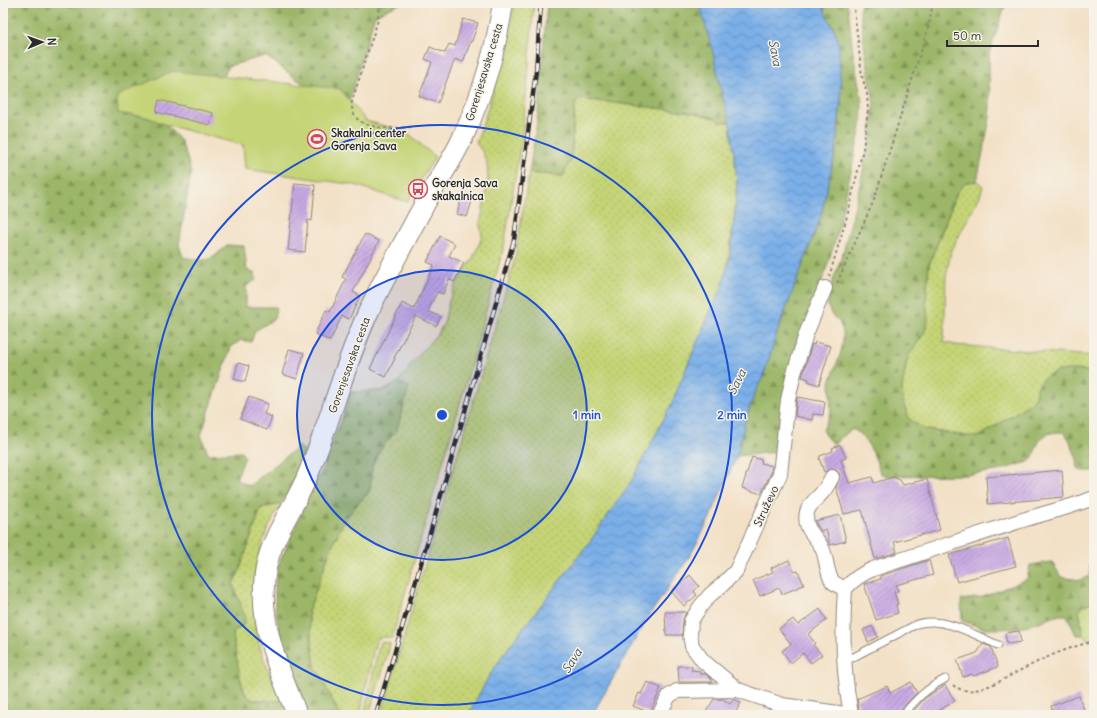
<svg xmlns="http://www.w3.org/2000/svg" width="1097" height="718" viewBox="0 0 1097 718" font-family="Delius,sans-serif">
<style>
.grass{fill:url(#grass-dots);stroke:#788050}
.forest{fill:url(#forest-firs);stroke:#637049}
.park{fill:#c4d476;stroke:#788050}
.water{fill:url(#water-waves);stroke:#526d8a}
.building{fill:url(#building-hatch)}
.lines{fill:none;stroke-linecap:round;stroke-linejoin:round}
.lane-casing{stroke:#8f8679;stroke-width:9}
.street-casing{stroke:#8f8679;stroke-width:16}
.secondary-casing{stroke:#8f8679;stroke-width:22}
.path{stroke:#8f8679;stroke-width:2;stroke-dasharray:3 3;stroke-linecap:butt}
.lane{stroke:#fff;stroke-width:7}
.street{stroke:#fff;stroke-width:14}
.secondary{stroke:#fff;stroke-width:20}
.rail-casing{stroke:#2b2b2b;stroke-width:4.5}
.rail{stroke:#f7f3e8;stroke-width:3;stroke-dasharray:9;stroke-linecap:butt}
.ring{fill:none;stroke:#1d4ed8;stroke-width:2}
.labels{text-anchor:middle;stroke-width:3;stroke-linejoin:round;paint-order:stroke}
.street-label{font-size:11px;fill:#2b2b2b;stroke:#f7f3e8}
.poi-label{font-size:11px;font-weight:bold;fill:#2b2b2b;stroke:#f7f3e8;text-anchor:start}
.water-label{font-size:12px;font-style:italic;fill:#435364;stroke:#f7f3e8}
.centre{fill:#1d4ed8;stroke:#f7f3e8;stroke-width:2}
.ring-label{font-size:12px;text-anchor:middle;font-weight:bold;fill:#1d4ed8;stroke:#f7f3e8;stroke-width:3;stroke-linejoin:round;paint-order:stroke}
</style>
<defs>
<pattern id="grass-dots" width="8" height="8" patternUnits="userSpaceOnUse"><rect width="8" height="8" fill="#c4d476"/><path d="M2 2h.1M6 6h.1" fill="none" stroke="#a9b666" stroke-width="1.8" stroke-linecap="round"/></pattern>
<pattern id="forest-firs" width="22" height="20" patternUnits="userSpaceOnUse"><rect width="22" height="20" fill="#9bb667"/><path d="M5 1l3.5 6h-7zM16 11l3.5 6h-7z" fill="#7f9455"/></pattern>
<pattern id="water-waves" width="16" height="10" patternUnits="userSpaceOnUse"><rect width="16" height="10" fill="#7aafe8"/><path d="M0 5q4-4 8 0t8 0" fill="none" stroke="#648fbc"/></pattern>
<pattern id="building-hatch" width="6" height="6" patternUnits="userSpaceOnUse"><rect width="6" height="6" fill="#c8a9e3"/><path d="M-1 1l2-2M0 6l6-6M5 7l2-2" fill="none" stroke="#a38ab8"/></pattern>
</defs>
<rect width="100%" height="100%" fill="#f7f3e8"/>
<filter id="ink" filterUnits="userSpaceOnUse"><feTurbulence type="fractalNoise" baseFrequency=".025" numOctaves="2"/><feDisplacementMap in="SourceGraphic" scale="8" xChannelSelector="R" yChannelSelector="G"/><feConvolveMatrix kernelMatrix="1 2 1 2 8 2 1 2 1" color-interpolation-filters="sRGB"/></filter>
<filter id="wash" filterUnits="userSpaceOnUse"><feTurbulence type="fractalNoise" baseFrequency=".012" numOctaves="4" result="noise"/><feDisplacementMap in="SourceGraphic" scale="16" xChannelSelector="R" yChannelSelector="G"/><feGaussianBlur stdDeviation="0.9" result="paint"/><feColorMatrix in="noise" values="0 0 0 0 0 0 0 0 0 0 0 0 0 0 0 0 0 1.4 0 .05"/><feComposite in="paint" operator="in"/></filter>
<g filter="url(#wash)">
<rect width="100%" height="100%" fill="#f3e1c7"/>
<g class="grass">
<path d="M515,3h19l-6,73 -6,59 -18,111 -34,123 -78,269 -9,-1 -6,2 -3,9 -14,67h-20l-25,-49 -7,-54 23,-64 13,-27 14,-18 7,-6 5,-7 2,-24 5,-11 7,-11 12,-12 13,-45 -10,-6 8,-10 4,-7 27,-31 6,-10 5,-22 7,-17 16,-24 8,-18 2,-7 -2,-9 8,-46 -1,-17 -5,-12 -6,-8c17,-46 29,-92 39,-140z"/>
<path d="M581,99l110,13 24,6 4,4h11l7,58 -2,32 -8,58 -5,18 -13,26 -39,93 -38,73 -41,60 -83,108 -20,30 -20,37h-87l126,-429 8,-28 14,-85 34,3 8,-17 4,-56z"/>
<path d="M977,181l6,5 -3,10 -29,55 -5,26 -2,65 11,3 139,11v16l-12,-2 -40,11 -5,7 -1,8 -4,6 -53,35 -13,-1 -43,-7 -14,-10 -6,-17 -1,-14 4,-23 3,-10 15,-22 4,-13 -2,-20 3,-35 28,-73 10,-10z"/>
<path d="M281,504c-5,10 -11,19 -15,30 -15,36 -16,78 -5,116 5,17 14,34 21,51l-29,-1 -7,-4 -5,-14 -7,-38 -1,-12 11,-8 -11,-40 6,-12 22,-64z"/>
<path d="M1094,602v42l-11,-9 -4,-24c4,-6 8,-7 15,-9z"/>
<path d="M381,642l9,1 -1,6 -20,66h-5l15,-70z"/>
</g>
<g class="forest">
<path d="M3,3h399l-27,12 -28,94 -41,-23 -32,-24 -9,-6 -37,10 -5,14 -105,33 29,4 19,8 15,16 6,17 4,15 -12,72 4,12c25,5 25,6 44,-12l17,1 3,24 8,4 1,6 -10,6v21h30l-2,12 -19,12 -4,11 -10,-2 -10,7 -30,88 7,19 33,-2 4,5 -9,22 13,7 50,-40 8,7 -13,29 -13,22 -20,4 -22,64 -6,12 12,33 -1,7 -11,8 1,12 7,38 5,13 7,5 29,1 5,14h-284z"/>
<path d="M547,3h152l13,45 10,47 8,27h-11l-4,-4 -24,-6 -110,-13 -6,4 -4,56 -8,17 -34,-3 9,-58z"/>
<path d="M823,3h23l2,4 5,46 8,43 1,13 -1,18 -25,111 -11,35 -13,33 -35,146 -40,4 9,-38 10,-28 7,-13 15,-47 42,-111 16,-70 5,-49 -5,-67 -11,-21z"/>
<path d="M861,3h145l-17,51 1,64 -13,63 -10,1 -10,10 -28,73 -3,35 2,20 -4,13 -15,22 -3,10 -4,23 1,14 6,17 14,10 43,7 13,1 53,-35c5,-7 3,-8 5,-14 10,-22 38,-19 57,-16v99h-12l-4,-2 -1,-10 -8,-20 -7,-7c-15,0 -22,4 -27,19 -2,5 -2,8 -7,11l-31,9 -32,4 -78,1 -7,-3c-4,-16 -13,-36 -27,-44 -7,4 -13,10 -19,15l-6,-5 -5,-9 8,-18 -1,-30 11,-30 2,-11v-9l-3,-9 -9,-9 -3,-8 1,-15 14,-38 9,-35 18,-77 2,-20 2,-18 -9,-52 -5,-39z"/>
<path d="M399,381l10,6 -13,45 -12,12 -7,11 -5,11 -2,24 -5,7 -7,6 -14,18 -13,27 -23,64 7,54 25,49 -31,-1 -25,-58 -9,-49v-21l3,-20 28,-64 16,-32 10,-29 9,-20 10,-29 34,-2z"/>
<path d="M1052,562l9,15 19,3 10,-4v-12l4,-2v40c-7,2 -11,3 -15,9l4,24h-7l-9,-20h-8l-35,12 -22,2h-16l-24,-8 -1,-21 22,-3 44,-18 3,-14z"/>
</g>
<path class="park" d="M173,71l167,18 26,32 41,11 28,25 -28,45 -52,-17 -110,-16 -2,-24 -77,-20 -19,-8 -29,-4 -1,-17z"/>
<path class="water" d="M699,3h124l2,9 11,21 3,12 2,55 -5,49 -16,70 -42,111 -15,47 -7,13 -10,28 -9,38 -27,62 -20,38 -42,61 -56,98h-124l20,-37 20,-30 83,-108 41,-60 38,-73 39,-93 13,-26 9,-38 4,-38 2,-32 -7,-57 -8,-28 -10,-47z"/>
<g id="blocks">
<g class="building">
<path d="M463,19l15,4 -6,18h-1l-8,21 -8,-3 -17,44 -19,-7 13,-34 -7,-3 5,-12 15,6 4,-9 6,2z"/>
<path d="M159,100l54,13 -3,12 -54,-13z"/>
<path d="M295,183l20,2 -3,36 -4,-1 -3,32 -17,-2z"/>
<path d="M461,198l11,3 -5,16 -10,-3z"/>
<path d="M365,234l14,7 -26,51 7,4 -11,23 -7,-3 -12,25 -15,-7 11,-24 4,2 16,-33 -4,-2z"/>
<path d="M440,236l15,8 -6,12 15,7 -10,19 -5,-3 -6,15 -6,-2 -9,19 13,6 -5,9 -20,-10 -22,42h1l-9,19 -16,-8 32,-66 12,6 20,-44 -7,-3z"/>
<path d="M815,342l16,4 -12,39 -11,-4 1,-2 -7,-2 10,-33 2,1z"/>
<path d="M289,349l15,4 -7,26 -15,-5z"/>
<path d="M238,363l11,3 -4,16 -11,-3z"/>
<path d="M249,397l19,7 -4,10 8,3 -5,13 -27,-11z"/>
<path d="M797,397l28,5 -2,13 -10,-1 -1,6 -17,-4z"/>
<path d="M840,445l6,13 -5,2 8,23 23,-6 2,6 19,-6 7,3 3,5 24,-6 13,51 -46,12 3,10 -22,7 -13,-49 -18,4 -8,-27 4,-10 -1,-4 -3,-3 -4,-1 -8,3 -5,-14h1v-2l13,-5 -1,-3z"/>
<path d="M752,457l10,3 -1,3 11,3 -1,7 -10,21 -19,-6z"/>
<path d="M1062,470l2,27 -76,7 -2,-27z"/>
<path d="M840,515l6,26 -16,4 -4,-16 -5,2 -6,-10z"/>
<path d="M1008,538l8,28 -59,16 -8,-27z"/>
<path d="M789,560l5,12 4,-1 6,14 -22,9 -3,-6 -19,8 -7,-16 20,-8 -2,-4z"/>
<path d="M929,560l4,15 -37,10 2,6 -4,1 4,12 -2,1 2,8 -22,7 -12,-36 17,-5 -1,-3z"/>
<path d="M690,575l9,11 -5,5 3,4 -13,11 -13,-15z"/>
<path d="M820,609l7,11 -19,14 7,9 -2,2 9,10 -11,8 -8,-10 -12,10 -9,-12 9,-7 -12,-15 14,-10 5,6z"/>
<path d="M665,612h21l-3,8 -1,15h-16z"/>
<path d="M872,626l6,11 -10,5 -5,-12z"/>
<path d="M1019,631l2,11 -14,2 -2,-11z"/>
<path d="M983,644l8,3 7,20 -25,9 -1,-2 -9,3 -6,-17 20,-7z"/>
<path d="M678,666h14l-1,4 9,1v3h6l6,6v2h-33z"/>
<path d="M647,682l14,6 -11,25 -17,-7 6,-13 2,1z"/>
<path d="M911,682l6,11 -18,19 -1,3h-38l-3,-16 30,-13 3,7z"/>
<path d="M945,685l10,16 -24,14h-21l15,-17z"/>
<path d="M1079,696l7,19h-32l-3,-9z"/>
<path d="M714,699h9l7,5 4,-5 7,4 -7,12h-30z"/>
</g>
</g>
</g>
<g filter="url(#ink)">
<use href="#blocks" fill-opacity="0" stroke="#8f8679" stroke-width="1"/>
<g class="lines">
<g class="lane-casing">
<g id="lane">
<path d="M844,662l73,-38c28,-8 55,10 81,21"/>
<path d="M903,715c13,-16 23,-26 42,-36"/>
</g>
</g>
<g class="street-casing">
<g id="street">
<path d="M825,288l-19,46 -13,43 -5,23 -8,74 -44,97 -14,14 -12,10 -10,12 -9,14 -1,14 2,11 11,15 35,29 44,15 70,10"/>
<path d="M832,477c-3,6 -7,13 -12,18 -5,5 -11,10 -13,17 -4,18 9,23 15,36 5,10 4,23 10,33 3,3 9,6 13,8 -3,41 -2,85 6,125"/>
<path d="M845,589c8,-10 16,-15 28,-20l153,-50 45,-13 23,-8"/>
<path d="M659,715l10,-19 8,-5 61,-1"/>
</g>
</g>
<g class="secondary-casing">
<path id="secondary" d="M297,715c-16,-42 -36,-83 -33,-130 2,-46 30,-74 45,-113 23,-56 38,-116 64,-170 18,-36 37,-71 56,-106 11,-19 24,-37 33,-57 20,-43 34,-89 41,-136"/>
</g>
<g class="path">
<path d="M380,3l-2,17 -25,78c-1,3 -2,6 -1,9 2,26 45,21 63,20"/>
<path d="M829,277l19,-64 15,-64 5,-39 -1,-16 -5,-18 -8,-68 1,-5"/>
<path d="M837,283l37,-83 54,-171 5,-26"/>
<path d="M953,685c17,15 49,-5 66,-14 10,-5 20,-10 31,-15 14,-6 29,-11 44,-15"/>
</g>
<use href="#lane" class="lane"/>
<use href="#street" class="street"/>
<use href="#secondary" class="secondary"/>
<g class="rail-casing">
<path id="rail" d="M376,715l55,-185 83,-290 22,-169 5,-68"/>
</g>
<use href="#rail" class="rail"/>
</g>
</g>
<circle cx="442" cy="415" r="145" fill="#1d4ed8" fill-opacity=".12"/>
<g class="ring">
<circle cx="442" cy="415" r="145"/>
<circle cx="442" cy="415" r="290"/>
</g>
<defs>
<g id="stadium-ring" transform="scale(1)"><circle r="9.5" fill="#f7f3e8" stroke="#d1495b" stroke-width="1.5"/><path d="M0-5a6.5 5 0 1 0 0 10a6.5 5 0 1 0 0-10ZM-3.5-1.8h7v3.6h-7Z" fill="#d1495b"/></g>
<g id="bus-ring" transform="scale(1)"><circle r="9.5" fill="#f7f3e8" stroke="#d1495b" stroke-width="1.5"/><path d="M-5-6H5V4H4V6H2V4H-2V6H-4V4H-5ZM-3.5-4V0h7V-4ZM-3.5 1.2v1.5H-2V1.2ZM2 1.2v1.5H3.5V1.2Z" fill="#d1495b"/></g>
</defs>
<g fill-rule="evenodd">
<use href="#stadium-ring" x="317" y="139"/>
<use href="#bus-ring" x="418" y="189"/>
</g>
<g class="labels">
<g class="street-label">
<text transform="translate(484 72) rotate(-73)" y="4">Gorenjesavska cesta</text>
<text transform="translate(349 365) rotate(-70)" y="4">Gorenjesavska cesta</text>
<text transform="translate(766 506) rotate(-65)" y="4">Struževo</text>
</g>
<g class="poi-label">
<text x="331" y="137">Skakalni center<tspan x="331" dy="13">Gorenja Sava</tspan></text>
<text x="432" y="187">Gorenja Sava<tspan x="432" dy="13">skakalnica</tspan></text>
</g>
<g class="water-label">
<text transform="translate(775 53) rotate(80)" y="4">Sava</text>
<text transform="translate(737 382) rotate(-64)" y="4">Sava</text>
<text transform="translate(572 661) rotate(-58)" y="4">Sava</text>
</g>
</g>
<circle cx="442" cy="415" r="6" class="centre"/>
<g class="ring-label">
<text x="587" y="419">1 min</text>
<text x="732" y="419">2 min</text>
</g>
<rect width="1097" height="718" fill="none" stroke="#f7f3e8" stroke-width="16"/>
<g transform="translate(42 42) rotate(88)" stroke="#f7f3e8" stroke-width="3" paint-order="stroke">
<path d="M0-3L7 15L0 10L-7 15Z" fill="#2b2b2b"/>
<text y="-6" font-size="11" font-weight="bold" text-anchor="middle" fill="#2b2b2b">N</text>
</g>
<path d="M947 40v6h91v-6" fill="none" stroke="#2b2b2b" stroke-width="2"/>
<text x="953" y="40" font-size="12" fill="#2b2b2b" stroke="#f7f3e8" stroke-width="3" paint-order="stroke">50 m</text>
</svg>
